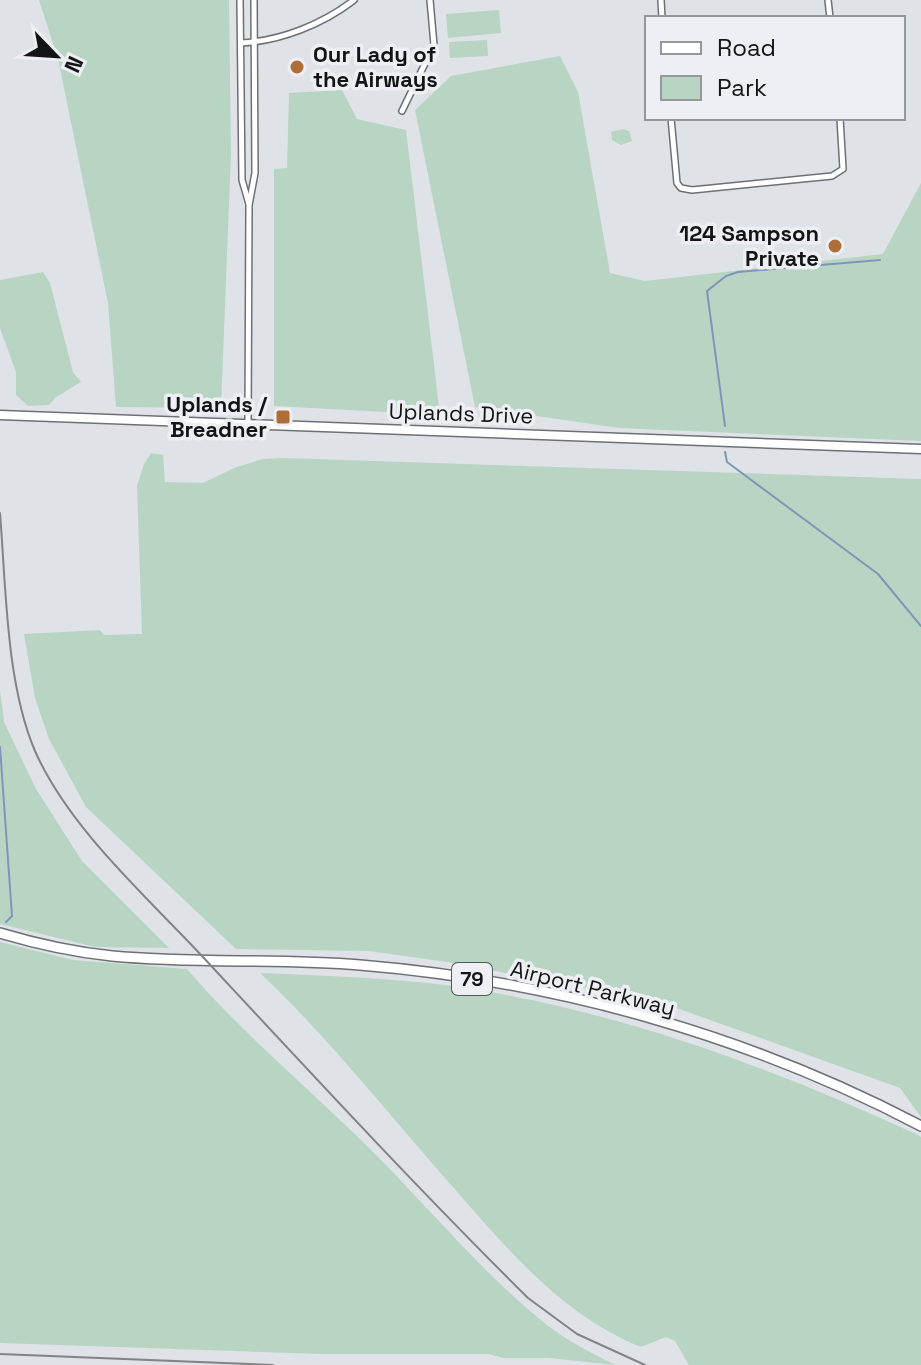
<svg xmlns="http://www.w3.org/2000/svg" width="921" height="1365" viewBox="0 0 921 1365" font-family="'Space Grotesk',sans-serif">
<style>
.green{fill:#b8d5c4}
.lines{fill:none;stroke-linecap:round;stroke-linejoin:round}
.stream{stroke:#7e97b8;stroke-width:2}
.minor-casing{stroke:#6d7074;stroke-width:8}
.secondary-casing{stroke:#6d7074;stroke-width:11}
.trunk-casing{stroke:#6d7074;stroke-width:12}
.minor{stroke:#fff;stroke-width:5}
.secondary{stroke:#fff;stroke-width:8}
.trunk{stroke:#fff;stroke-width:9}
.tram{stroke:#818386;stroke-width:2}
.poi-dot{fill:#ae6e37;stroke:#edeff4;stroke-width:3}
.labels{text-anchor:middle;stroke-width:7;stroke-linejoin:round;paint-order:stroke}
.shield{fill:#edeff4;stroke:#545658;stroke-width:2}
.shield-label{font-size:20px;font-weight:bold;fill:#131415}
.poi-label{font-size:22px;font-weight:bold;fill:#131415;stroke:#edeff4;text-anchor:end}
.street-label{font-size:22px;fill:#131415;stroke:#edeff4}
</style>
<rect width="100%" height="100%" fill="#dfe2e7"/>
<g class="green">
<path d="M39,0h190l2,153 -10,255 -105,-1 -8,-104 -50,-244z"/>
<path d="M499,10l2,23 -53,5 -2,-24z"/>
<path d="M487,40l1,16 -38,2 -1,-16z"/>
<path d="M560,56l18,36 32,181 35,8 238,-27 38,-71v258l-302,-13 -144,-21 -60,-297 36,-34z"/>
<path d="M342,90l15,29 49,11 34,285 -166,-9v-237l13,-1 2,-75z"/>
<path d="M623,129l6,2 3,10 -11,4 -9,-5 -1,-8z"/>
<path d="M43,272l7,11 23,89 8,10 -25,15 -7,8 -21,1 -12,-11v-23l-16,-44v-48z"/>
<path d="M151,453l12,2 2,27 38,1 31,-15 28,-9 21,-1 638,21v638l-21,-29 -243,-87 -210,-39 -78,-11 -133,-2 -150,-142 -37,-68 -14,-41 -11,-64 76,-4 4,5 38,-1 -5,-148 7,-22z"/>
<path d="M0,690l4,32 32,67 46,72 87,87 -74,-1 -95,-23z"/>
<path d="M0,942l73,18 114,9c53,62 116,114 174,171 63,61 117,130 186,185 20,16 45,28 68,40l-66,-7h-46l-14,-4h-169l-320,-11z"/>
<path d="M260,973c71,3 143,5 213,16 157,26 302,80 445,146l3,2v228h-232l-14,-24 -9,-4 -25,10c-78,-31 -135,-99 -189,-161 -63,-71 -122,-147 -192,-213z"/>
</g>
<g class="lines">
<g class="stream">
<path d="M725,426l-18,-135 19,-15 12,-4 142,-12"/>
<path d="M725,452l2,10 151,112 43,52"/>
<path d="M0,747l12,169 -6,6"/>
</g>
<g class="minor-casing">
<g id="minor">
<path d="M240,0l2,180 7,24"/>
<path d="M661,0l1,18"/>
<path d="M828,0l2,18"/>
<path d="M241,43c40,-2 82,-19 113,-43"/>
<path d="M402,111l32,-66 -4,-45"/>
<path d="M671,118l6,65 4,5 11,2 140,-14 11,-7 -3,-51"/>
<path d="M248,423l1,-218 6,-32 -1,-173"/>
</g>
</g>
<g class="secondary-casing">
<path id="secondary" d="M0,415l921,34"/>
</g>
<g class="trunk-casing">
<path id="trunk" d="M0,933c37,11 74,19 112,23 83,8 166,2 248,9 195,16 388,70 561,161"/>
</g>
<use href="#minor" class="minor"/>
<use href="#secondary" class="secondary"/>
<use href="#trunk" class="trunk"/>
<g class="tram">
<path d="M0,513c6,74 6,170 35,238 34,77 110,144 167,205 107,115 214,231 326,342l49,36 68,31"/>
<path d="M0,1354l273,11"/>
</g>
</g>
<g class="poi-dot">
<circle cx="297" cy="67" r="8"/>
<circle cx="835" cy="246" r="8"/>
<rect x="275" y="409" width="16" height="16" rx="4"/>
</g>
<g class="labels">
<rect class="shield" x="452" y="963" width="40" height="32" rx="6"/>
<g class="shield-label">
<text x="472" y="986">79</text>
</g>
<g class="poi-label">
<text x="313" y="62" text-anchor="start">Our Lady of<tspan x="313" dy="25">the Airways</tspan></text>
<text x="819" y="241">124 Sampson<tspan x="819" dy="25">Private</tspan></text>
<text x="267" y="412">Uplands /<tspan x="267" dy="25">Breadner</tspan></text>
</g>
<g class="street-label">
<text transform="translate(461 413) rotate(2)" y="8">Uplands Drive</text>
<text transform="translate(593 988) rotate(14)" y="8">Airport Parkway</text>
</g>
</g>
<rect x="645" y="16" width="260" height="104" fill="#edeff4" stroke="#96979b" stroke-width="2"/>
<rect x="661" y="42" width="40" height="12" fill="#ffffff" stroke="#96979b" stroke-width="2"/>
<text x="717" y="56" font-size="24" fill="#131415">Road</text>
<rect x="661" y="76" width="40" height="24" fill="#b8d5c4" stroke="#96979b" stroke-width="2"/>
<text x="717" y="96" font-size="24" fill="#131415">Park</text>
<g transform="translate(56 56) rotate(115)" stroke="#edeff4" stroke-width="6" paint-order="stroke">
<path d="M0-6L14 30L0 20L-14 30Z" fill="#131415"/>
<text y="-12" font-size="22" font-weight="bold" text-anchor="middle" fill="#131415">N</text>
</g>
</svg>
